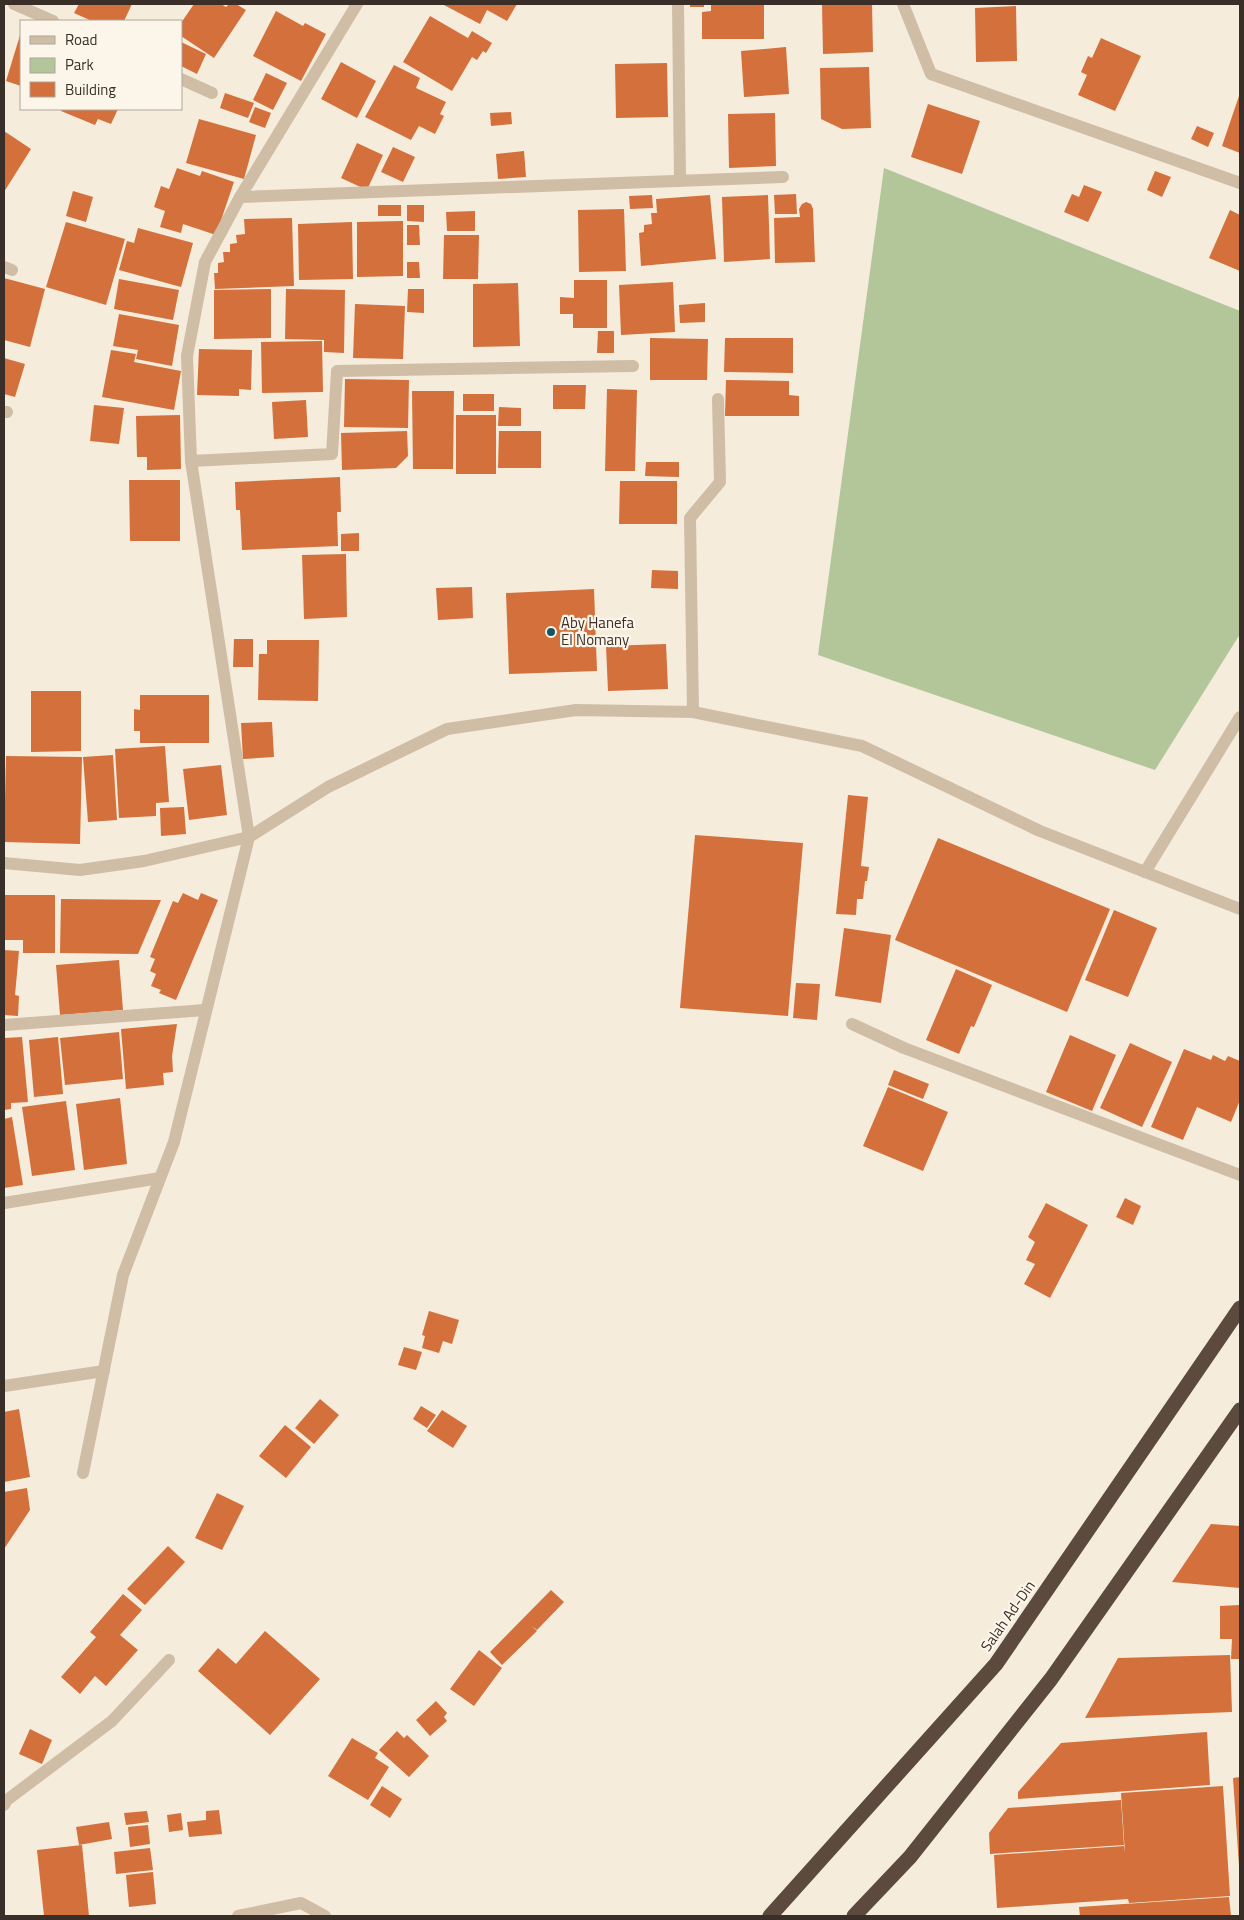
<svg xmlns="http://www.w3.org/2000/svg" width="1244" height="1920" viewBox="0 0 1244 1920" font-family="'Titillium Web',sans-serif">
<style>
.green{fill:#b2c69a}
.building{fill:#d3703b}
.lines{fill:none;stroke-linecap:round;stroke-linejoin:round}
.minor{stroke:#cfbda6;stroke-width:12}
.highway{stroke:#5c4a3e;stroke-width:15}
.poi-dot{fill:#185460;stroke:#fcf5e9;stroke-width:2}
.labels{text-anchor:middle;stroke-width:4.5;stroke-linejoin:round;paint-order:stroke}
.poi-label{font-size:15px;fill:#3a2f28;stroke:#fcf5e9;text-anchor:start}
.street-label{font-size:15px;fill:#3a2f28;stroke:#fcf5e9}
</style>
<rect width="100%" height="100%" fill="#f5ecdc"/>
<path class="green" d="M884,168l356,143v323l-85,136 -337,-115z"/>
<g class="building">
<path d="M79,4h53l-8,17h-32l-18,-8z"/>
<path d="M194,4h27l5,3 3,-3h7l10,6 -32,48 -33,-22v-13z"/>
<path d="M442,4h75l-10,17 -20,-11 -7,14z"/>
<rect x="690" y="4" width="14" height="3"/>
<path d="M711,4h53v35h-62v-27l9,-1z"/>
<path d="M822,4h50l1,48 -50,2z"/>
<path d="M1016,6l1,55 -41,1 -1,-54z"/>
<path d="M276,11l27,15 2,-3 21,11 -25,47 -48,-25z"/>
<path d="M430,16l38,22 4,-7 20,12 -6,10 -3,-2 -6,9 -5,-3 -20,34 -49,-29z"/>
<path d="M21,32v54l-15,-5z"/>
<path d="M1101,38l40,18 -26,55 -37,-16 9,-20 -6,-3 7,-16 4,2z"/>
<path d="M181,42l25,12 -9,20 -16,-8z"/>
<path d="M786,47l3,47 -45,3 -3,-46z"/>
<path d="M341,62l35,19 -19,37 -36,-19z"/>
<path d="M667,63l1,54 -52,1 -1,-54z"/>
<path d="M394,65l26,13 -4,10 30,14 -6,12 4,2 -9,18 -16,-8 -8,14 -46,-23z"/>
<path d="M869,67l2,61 -29,1 -21,-10 -1,-51z"/>
<path d="M266,73l21,10 -14,27 -20,-10z"/>
<path d="M225,93l29,10 -6,15 -28,-10z"/>
<path d="M1240,93v60l-18,-7z"/>
<path d="M928,104l52,17 -18,53 -51,-17z"/>
<path d="M255,107l16,6 -6,15 -16,-6z"/>
<path d="M62,109h56l-7,15 -13,-5 -3,6 -34,-14z"/>
<path d="M511,112l1,12 -21,2 -1,-13z"/>
<path d="M775,113l1,53 -47,2 -1,-54z"/>
<path d="M199,119l57,16 -12,44 -58,-16z"/>
<path d="M1197,126l17,7 -6,14 -17,-8z"/>
<path d="M4,131l27,18 -27,43z"/>
<path d="M357,143l26,12 -16,35 -26,-12z"/>
<path d="M393,147l22,10 -12,25 -22,-10z"/>
<path d="M524,151l2,26 -28,2 -2,-25z"/>
<path d="M177,168l23,8 2,-5 32,11 -18,53 -33,-11 -2,9 -21,-6 5,-16 -11,-4 7,-21 8,3z"/>
<path d="M1155,171l16,6 -9,20 -15,-7z"/>
<path d="M1084,185l18,7 -14,30 -24,-10 8,-18 7,3z"/>
<path d="M73,191l20,6 -7,25 -20,-6z"/>
<path d="M796,194l1,20h-22l-1,-19z"/>
<path d="M652,195l1,13 -23,1 -1,-13z"/>
<path d="M710,195l6,64 -75,7 -2,-33 5,-1v-7l8,-1 -1,-11h6l-1,-14z"/>
<path d="M768,195l2,64 -46,3 -2,-65z"/>
<path d="M806,202l5,2 2,5 2,53 -40,1 -1,-45 26,-1 -1,-8 3,-5z"/>
<rect x="378" y="205" width="23" height="11"/>
<path d="M407,205h17v17l-17,-1z"/>
<path d="M624,209l2,62 -47,1 -1,-62z"/>
<path d="M1230,210l10,5v56l-31,-13z"/>
<path d="M475,211v20h-28l-1,-19z"/>
<path d="M292,218l2,68 -79,3 -1,-16h4v-10l6,-1 -1,-10h7v-8l7,-1 -1,-8 9,-1 -1,-15z"/>
<path d="M403,221v55l-46,1v-55z"/>
<path d="M66,222l59,17 -19,66 -60,-18z"/>
<path d="M352,222l1,57 -54,1 -1,-56z"/>
<path d="M407,225h12l1,20h-13z"/>
<path d="M138,228l55,15 -12,44 -62,-17 8,-29 7,2z"/>
<path d="M444,235h35l-1,44h-35z"/>
<path d="M407,262h12l1,16h-13z"/>
<path d="M4,278l41,11 -15,58 -26,-7z"/>
<path d="M119,279l60,11 -6,30 -59,-11z"/>
<path d="M574,280h33v48h-34v-14h-13v-17l14,1z"/>
<path d="M673,282l2,50 -54,3 -2,-50z"/>
<path d="M518,283l2,63 -47,1v-63z"/>
<path d="M271,289v49l-57,1v-49z"/>
<path d="M286,289l59,1 -1,63 -20,-1v-12l-39,-1z"/>
<path d="M408,289h16v24l-17,-1z"/>
<path d="M705,303v19l-25,1 -1,-18z"/>
<path d="M355,304l50,2 -2,53 -50,-1z"/>
<path d="M119,314l60,11 -7,41 -36,-7 2,-9 -25,-4z"/>
<path d="M598,331h16v22h-17z"/>
<path d="M650,338l58,1 -1,41h-57z"/>
<path d="M725,338h68v35l-69,-1z"/>
<path d="M322,341l1,51 -61,1 -1,-51z"/>
<path d="M199,349l53,1 -1,40 -12,-1v7l-42,-1z"/>
<path d="M111,350l25,4 -2,8 47,9 -7,39 -72,-13z"/>
<path d="M4,358l21,6 -10,33 -11,-3z"/>
<path d="M345,379l64,1 -1,48 -64,-1z"/>
<path d="M726,380l63,1v14l10,1v20h-74z"/>
<path d="M553,385h33l-1,24h-32z"/>
<path d="M607,389l30,1 -2,81h-30z"/>
<path d="M412,391h42l-1,78h-40z"/>
<rect x="463" y="394" width="31" height="17"/>
<path d="M306,400l2,37 -34,2 -2,-37z"/>
<path d="M94,405l30,3 -5,36 -29,-3z"/>
<path d="M499,407l22,1v18h-23z"/>
<path d="M180,415l1,54 -34,1v-13h-10l-1,-41z"/>
<rect x="456" y="415" width="40" height="59"/>
<path d="M407,431l1,25 -12,12 -54,2 -1,-37z"/>
<path d="M499,431h42v37h-43z"/>
<path d="M646,462h33v15l-34,-1z"/>
<path d="M340,477l1,35h-4l1,34 -96,4 -2,-40h-4l-1,-28z"/>
<path d="M129,480h51v61h-50z"/>
<path d="M620,481h57v43h-58z"/>
<path d="M359,533v18h-18v-17z"/>
<path d="M346,554l1,63 -43,2 -2,-64z"/>
<path d="M652,570l26,1v18l-27,-1z"/>
<path d="M472,587l1,31 -35,2 -2,-32z"/>
<path d="M594,589l3,82 -88,3 -3,-81z"/>
<path d="M234,639h19v28h-20z"/>
<path d="M267,640h52l-1,61 -60,-1 1,-46h8z"/>
<path d="M666,644l2,45 -60,2 -2,-45z"/>
<path d="M31,691h50v60l-50,1z"/>
<path d="M140,695h69v48h-69v-12h-6v-22l6,1z"/>
<path d="M272,722l2,35 -31,2 -2,-36z"/>
<path d="M165,746l4,56 -13,1v13l-37,2 -4,-69z"/>
<path d="M113,755l4,65 -29,2 -5,-65z"/>
<path d="M6,756l76,1 -2,87 -76,-2z"/>
<path d="M221,765l6,50 -38,5 -6,-51z"/>
<path d="M848,795l20,2 -7,69 8,1 -2,14h-2l-2,18h-6l-1,16 -20,-1z"/>
<path d="M184,807l2,27 -25,2 -1,-28z"/>
<path d="M695,835l108,8 -15,173 -108,-8z"/>
<path d="M938,838l172,71 -43,103 -172,-72z"/>
<path d="M183,893l15,7 3,-7 17,7 -42,100 -17,-7 2,-3 -10,-4 5,-12 -6,-3 5,-12 -5,-2 23,-56 5,2z"/>
<path d="M4,895h51v58h-32v-13h-19z"/>
<path d="M61,899l100,1 -23,54 -78,-1z"/>
<path d="M1114,910l43,18 -29,69 -43,-17z"/>
<path d="M844,928l47,7 -10,68 -46,-7z"/>
<path d="M4,950l15,1 -4,44 4,1 -1,20 -14,-1z"/>
<path d="M119,960l4,50 -63,5 -4,-50z"/>
<path d="M956,969l36,16 -18,42 -3,-1 -12,28 -33,-14z"/>
<path d="M796,983l24,1 -3,36 -24,-2z"/>
<path d="M177,1024l-5,32 1,16 -10,1 1,12 -38,4 -5,-60z"/>
<path d="M119,1032l4,47 -58,6 -5,-47z"/>
<path d="M1070,1035l46,20 -24,56 -46,-19z"/>
<path d="M22,1037l6,65 -17,1v6l-7,1v-72z"/>
<path d="M58,1037l5,57 -29,3 -5,-57z"/>
<path d="M1130,1043l42,19 -30,65 -42,-19z"/>
<path d="M1184,1049l27,11 2,-5 12,6 3,-5 12,5v39l-9,22 -34,-15 -14,33 -32,-13z"/>
<path d="M894,1070l35,14 -6,15 -35,-14z"/>
<path d="M888,1087l60,25 -25,59 -60,-25z"/>
<path d="M120,1098l7,66 -43,6 -8,-66z"/>
<path d="M66,1101l9,69 -43,6 -10,-69z"/>
<path d="M12,1117l11,68 -19,3v-69z"/>
<path d="M1125,1198l16,8 -8,19 -17,-8z"/>
<path d="M1046,1203l42,22 -38,73 -26,-14 11,-20 -9,-4 9,-18 -7,-5z"/>
<path d="M429,1311l30,9 -7,24 -9,-3 -4,12 -17,-5 3,-12 -3,-1z"/>
<path d="M404,1347l18,5 -6,18 -18,-5z"/>
<path d="M320,1399l19,16 -25,29 -19,-16z"/>
<path d="M421,1406l15,9 -9,13 -14,-9z"/>
<path d="M19,1409l11,68 -26,5v-70z"/>
<path d="M442,1410l25,16 -14,22 -26,-17z"/>
<path d="M285,1425l26,22 -25,31 -27,-22z"/>
<path d="M27,1488l3,22 -26,39v-57z"/>
<path d="M217,1493l27,13 -22,44 -27,-12z"/>
<path d="M1211,1524l29,2v62l-68,-6z"/>
<path d="M168,1546l17,16 -40,43 -18,-16z"/>
<path d="M551,1590l13,12 -27,28 -5,-4 5,5 -35,34 -12,-13z"/>
<path d="M123,1594l19,16 -22,25 18,15 -32,36 -11,-10 -15,18 -19,-17 35,-40 -6,-5z"/>
<path d="M1240,1605v54h-9l1,-20h-12v-33z"/>
<path d="M265,1631l55,48 -50,56 -72,-64 20,-23 18,16z"/>
<path d="M479,1650l23,18 -28,38 -24,-17z"/>
<path d="M1230,1655l2,57 -147,6 33,-60z"/>
<path d="M436,1701l11,12 -3,4 3,4 -17,15 -14,-16z"/>
<path d="M30,1729l22,11 -10,24 -23,-10z"/>
<path d="M397,1731l7,7 3,-3 22,21 -20,21 -30,-27z"/>
<path d="M1207,1732l3,53 -192,14v-7l43,-49z"/>
<path d="M352,1738l26,15 -3,5 14,9 -21,33 -40,-24z"/>
<path d="M1240,1777v89h-1l-6,-88z"/>
<path d="M382,1786l20,13 -12,19 -20,-13z"/>
<path d="M1223,1786l7,110 -101,7 -1,-4 -131,9 -3,-53 130,-9 1,7 -4,-60z"/>
<path d="M1121,1800l3,45 -134,9 -1,-21 19,-25z"/>
<path d="M219,1810l3,24 -33,3 -2,-15 19,-2v-9z"/>
<path d="M147,1811l2,11 -23,3 -2,-12z"/>
<path d="M181,1813l2,17 -14,2 -2,-17z"/>
<path d="M109,1822l3,17 -33,6 -3,-18z"/>
<path d="M148,1825l2,19 -20,3 -2,-20z"/>
<path d="M82,1845l7,71h-45l-7,-66z"/>
<path d="M150,1848l3,22 -37,4 -2,-22z"/>
<path d="M153,1872l3,32 -27,3 -3,-32z"/>
<path d="M1229,1897l2,19h-151l-1,-9z"/>
</g>
<g class="lines">
<g class="minor">
<path d="M14,4l39,17"/>
<path d="M678,4l2,177"/>
<path d="M903,4l28,70 309,109"/>
<path d="M181,79l31,14"/>
<path d="M240,197l543,-20"/>
<path d="M4,267l8,3"/>
<path d="M4,412h3"/>
<path d="M191,461l141,-7 5,-83 296,-5"/>
<path d="M693,712l-3,-194 30,-36 -2,-83"/>
<path d="M4,863l76,7 64,-9 105,-24 79,-50 119,-58 129,-19 117,2 169,34 178,85 200,78"/>
<path d="M1145,872l95,-155"/>
<path d="M852,1024l52,24 336,127"/>
<path d="M4,1025l201,-15"/>
<path d="M4,1203l156,-25"/>
<path d="M4,1386l100,-15"/>
<path d="M83,1473l40,-198 51,-133 75,-305 -58,-376 -4,-105 18,-94 35,-65 117,-193"/>
<path d="M4,1805l3,-5 105,-79 57,-61"/>
<path d="M238,1916l63,-13 24,13"/>
</g>
<g class="highway">
<path d="M770,1916l226,-252 244,-356"/>
<path d="M854,1916l56,-59 141,-178 189,-269"/>
</g>
</g>
<circle class="poi-dot" cx="551" cy="632" r="5"/>
<g class="labels">
<g class="poi-label">
<text x="561" y="628">Aby Hanefa<tspan x="561" dy="17">El Nomany</tspan></text>
</g>
<g class="street-label">
<text transform="translate(1008 1616) rotate(-55)" y="5">Salah Ad-Din</text>
</g>
</g>
<rect width="1244" height="1920" fill="none" stroke="#3a2f28" stroke-width="10"/>
<rect x="20" y="20" width="162" height="90" fill="#fcf5e9" stroke="#aea69c"/>
<rect x="30" y="36" width="25" height="8" fill="#cfbda6" stroke="#aea69c"/>
<text x="65" y="45" font-size="15" fill="#3a2f28">Road</text>
<rect x="30" y="58" width="25" height="15" fill="#b2c69a" stroke="#aea69c"/>
<text x="65" y="70" font-size="15" fill="#3a2f28">Park</text>
<rect x="30" y="82" width="25" height="15" fill="#d3703b" stroke="#aea69c"/>
<text x="65" y="95" font-size="15" fill="#3a2f28">Building</text>
</svg>
